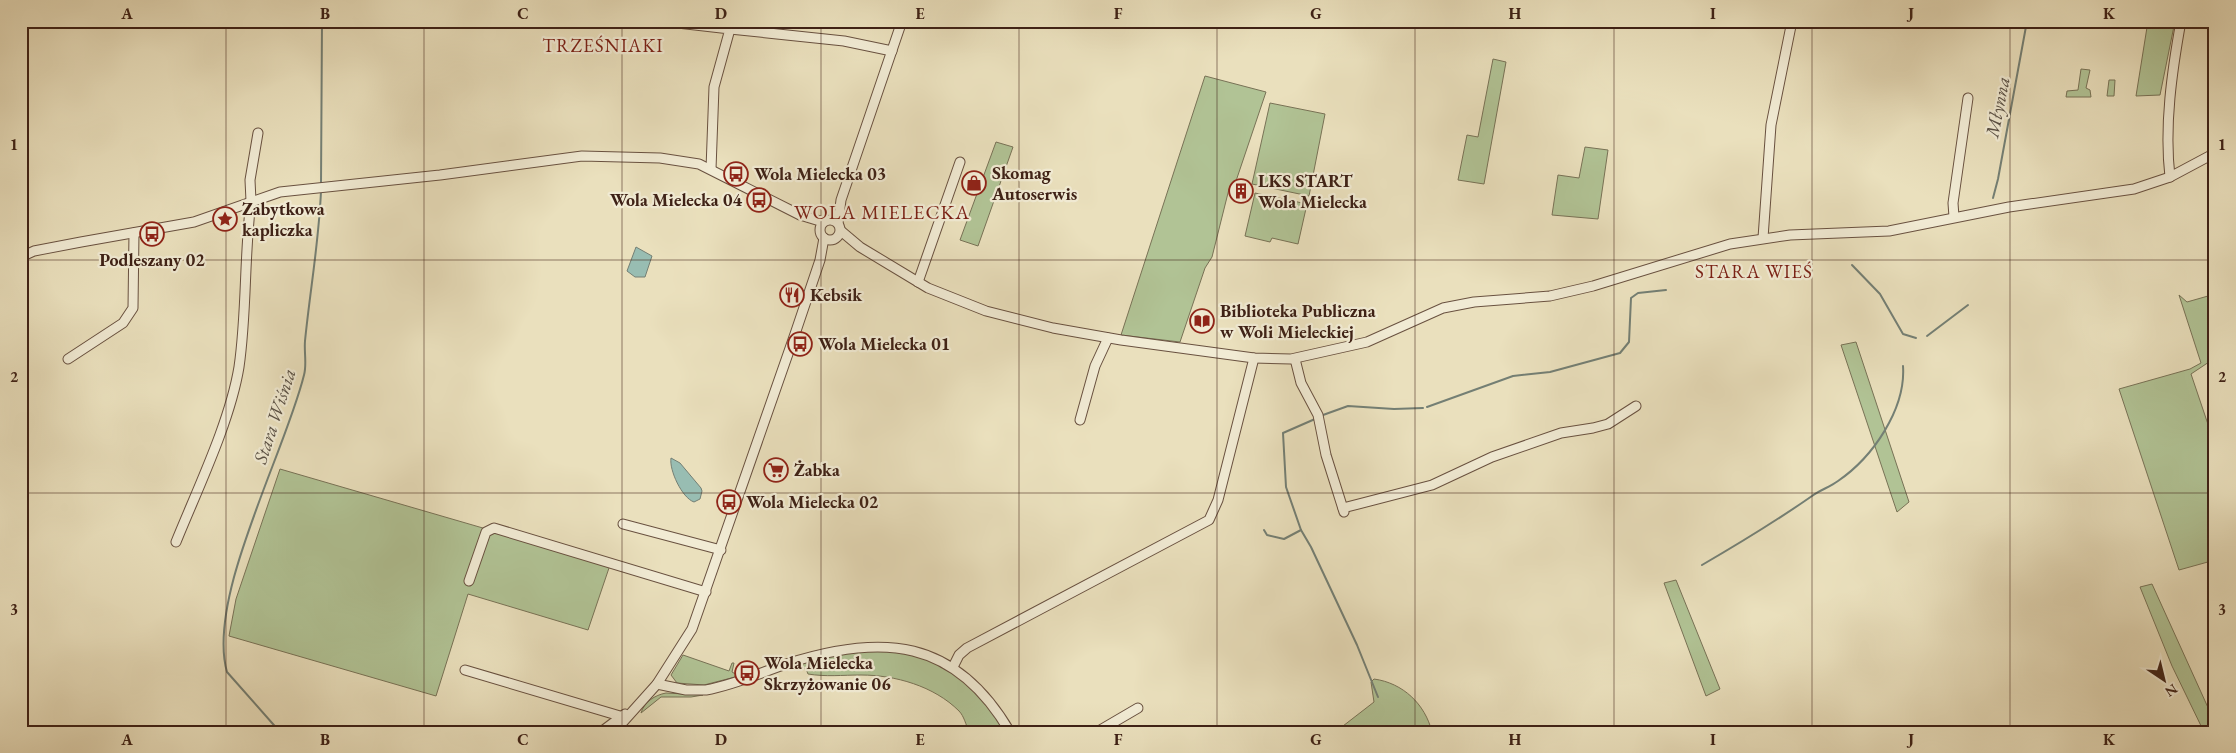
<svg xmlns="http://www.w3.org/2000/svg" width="2236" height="753" viewBox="0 0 2236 753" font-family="'EB Garamond',serif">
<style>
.green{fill:#b1c395;stroke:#787256}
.water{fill:#98bdb2;stroke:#747f74}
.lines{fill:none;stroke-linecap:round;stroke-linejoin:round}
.stream{stroke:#747f74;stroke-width:2}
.minor-casing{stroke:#695140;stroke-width:11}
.minor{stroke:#f1ebd4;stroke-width:9}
.grid{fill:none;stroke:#3e2116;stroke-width:1;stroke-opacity:0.55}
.labels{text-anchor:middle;stroke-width:4.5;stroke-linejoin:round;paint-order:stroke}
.poi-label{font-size:18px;font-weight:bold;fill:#3e2116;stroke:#f1ebd4;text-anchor:start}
.neighbourhood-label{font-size:19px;letter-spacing:1px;fill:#7a1f14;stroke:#f1ebd4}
.water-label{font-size:19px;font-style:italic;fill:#595045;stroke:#f1ebd4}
.quarter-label{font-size:20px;letter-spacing:1px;fill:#7a1f14;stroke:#f1ebd4}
.neatline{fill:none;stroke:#3e2116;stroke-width:2}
.grid-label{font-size:16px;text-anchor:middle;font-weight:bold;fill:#3e2116}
</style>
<rect width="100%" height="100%" fill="#eae0bd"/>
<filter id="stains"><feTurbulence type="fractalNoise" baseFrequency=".004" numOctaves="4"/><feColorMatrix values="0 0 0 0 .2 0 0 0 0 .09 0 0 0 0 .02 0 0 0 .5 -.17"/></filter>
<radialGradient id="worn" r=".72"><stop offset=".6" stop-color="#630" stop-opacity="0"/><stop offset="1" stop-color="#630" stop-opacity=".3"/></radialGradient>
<g class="green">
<path d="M2148,21h27l-15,74 -24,1z"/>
<path d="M1493,59l13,3 -22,122 -26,-4 9,-45 11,2z"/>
<path d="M2081,69l9,1 -4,18 4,2 1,7h-25l1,-6 11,-1z"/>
<path d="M1205,76l61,16 -30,89 -7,8 -17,68 -7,11 -25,74 -59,-7z"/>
<path d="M2109,80h6l-1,16h-7z"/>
<path d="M1270,103l55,11 -16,82 -57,-12z"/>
<path d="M996,142l17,5 -35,99 -18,-6z"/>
<path d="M1585,147l23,3 -10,69 -46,-4 6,-40 21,3z"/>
<path d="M1255,193l52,11 -9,40 -26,-6 -2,4 -25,-6z"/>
<path d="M2215,294v11l-4,1 4,13v39l-24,16 24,71v115l-36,10 -60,-181 71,-20 11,-6 -22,-68 8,7z"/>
<path d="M1856,342l53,160 -12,10 -56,-167z"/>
<path d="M280,469l330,96 -22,65 -120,-36 -32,102 -207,-60 7,-37z"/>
<path d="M1676,580l44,109 -14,7 -42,-113z"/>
<path d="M2152,584l63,139v9h-11l-32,-66 -32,-79z"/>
<path d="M878,649c35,5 74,14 99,42 11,12 19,27 29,41h-5l-2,-5 -10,5h-20c-3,-7 -5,-16 -10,-21 -25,-25 -64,-36 -98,-36 -19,0 -35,2 -53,-1l-2,-5 -5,-1 -2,-5 22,-7z"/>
<path d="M683,655l46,16 3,-8h2l-2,9 7,4 -35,9 -27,-2 -6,-8z"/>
<path d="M1374,679c29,4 51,25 58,53h-48l-4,-6 -13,6h-28l4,-6 31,-24 -3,-20z"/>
<path d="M666,693l37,2 -12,2h-30l-20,16c3,-11 14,-18 25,-20z"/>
</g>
<g class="water">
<path d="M636,247l16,9 -7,21h-10l-8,-6z"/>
<path d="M671,458l9,5 21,25 1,3 -2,8 -6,3c-12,-4 -25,-32 -23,-44z"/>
</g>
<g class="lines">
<g class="stream">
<path d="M321,184l1,-163"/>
<path d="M1993,198l5,-19 29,-158"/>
<path d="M1852,265l28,29 23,40 13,4"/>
<path d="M1927,336l41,-31"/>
<path d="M1427,407l86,-31 37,-4 70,-19 9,-11 2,-44 7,-5 28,-3"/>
<path d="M1323,415l25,-9 46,3 29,-1"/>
<path d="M1315,419l-32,14 3,54 15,43 10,17 46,98 21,52"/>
<path d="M1264,530l3,5 17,4 17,-9"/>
<path d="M1702,565c38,-22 74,-44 110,-69 8,-6 18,-9 26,-15 35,-24 68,-72 65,-115"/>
<path d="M280,732l-53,-60c-21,-74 58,-219 77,-297 3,-10 0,-23 1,-34 5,-50 14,-100 16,-150"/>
</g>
<g class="minor-casing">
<g id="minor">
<path d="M660,21l70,8 -16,58 -3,82"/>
<path d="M730,29l114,12 48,10"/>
<path d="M2170,177c-6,-51 2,-106 11,-156"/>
<path d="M1954,217l-1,-14 15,-105"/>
<circle cx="830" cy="230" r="10"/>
<path d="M838,223l3,-23 61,-179"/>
<path d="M841,231l19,16 68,41 58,23 67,17 68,12 133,18 37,1 76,-17 76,-34 31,-6 76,-6 43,-10 137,-42 60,-9 99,-4 120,-24 125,-18 36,-12 45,-24"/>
<path d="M1763,238l8,-113 21,-104"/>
<path d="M21,257l13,-6 47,-9 113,-20 86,-30 160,-17 142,-19 78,2 39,6 101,51 23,7"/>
<path d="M918,282l42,-120"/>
<path d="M68,359l55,-36 10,-15 1,-75"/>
<path d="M1295,359l6,24 17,32 8,40 18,57"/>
<path d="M1080,420l15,-54 13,-28"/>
<path d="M1343,508l89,-23 60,-28 69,-24 32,-5 15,-4 28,-18"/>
<path d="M623,524l98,26"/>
<path d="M176,542c21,-52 54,-120 63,-175 8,-55 5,-111 12,-166l-1,-21 8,-47"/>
<path d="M469,581l17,-49 8,-4 212,64"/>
<path d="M953,667l6,-12 8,-7 242,-128 9,-20 36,-142"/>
<path d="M465,670l155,46"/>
<path d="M657,684l29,6h20c28,-5 54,-17 80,-26 96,-31 169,-26 224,68"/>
<path d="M601,732l24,-18"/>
<path d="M614,732l43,-48 35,-55 104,-298 24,-71 4,-22"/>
<path d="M1097,732l41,-24"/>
</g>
</g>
<use href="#minor" class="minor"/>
</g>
<path class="grid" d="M226,21v711M424,21v711M622,21v711M821,21v711M1019,21v711M1217,21v711M1415,21v711M1614,21v711M1812,21v711M2010,21v711M21,260h2194M21,493h2194"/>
<defs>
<g id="bus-ring" transform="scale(1.25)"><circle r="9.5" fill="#f1ebd4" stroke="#8f2418" stroke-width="1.5"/><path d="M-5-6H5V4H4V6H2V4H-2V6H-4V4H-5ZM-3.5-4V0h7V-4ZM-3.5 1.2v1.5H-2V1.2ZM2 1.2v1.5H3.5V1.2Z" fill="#8f2418"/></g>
<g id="shop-ring" transform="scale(1.25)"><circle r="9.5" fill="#f1ebd4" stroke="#8f2418" stroke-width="1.5"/><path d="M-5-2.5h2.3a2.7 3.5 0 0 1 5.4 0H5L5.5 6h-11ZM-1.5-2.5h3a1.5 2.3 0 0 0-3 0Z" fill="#8f2418"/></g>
<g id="building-ring" transform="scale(1.25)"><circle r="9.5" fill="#f1ebd4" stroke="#8f2418" stroke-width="1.5"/><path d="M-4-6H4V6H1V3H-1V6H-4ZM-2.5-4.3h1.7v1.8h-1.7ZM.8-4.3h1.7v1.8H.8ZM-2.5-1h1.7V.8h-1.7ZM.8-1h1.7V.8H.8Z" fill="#8f2418"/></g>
<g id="sight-ring" transform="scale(1.25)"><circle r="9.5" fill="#f1ebd4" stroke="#8f2418" stroke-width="1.5"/><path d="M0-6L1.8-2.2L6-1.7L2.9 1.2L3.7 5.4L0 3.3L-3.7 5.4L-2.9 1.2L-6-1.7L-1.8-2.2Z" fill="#8f2418"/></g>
<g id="restaurant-ring" transform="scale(1.25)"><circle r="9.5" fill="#f1ebd4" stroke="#8f2418" stroke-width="1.5"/><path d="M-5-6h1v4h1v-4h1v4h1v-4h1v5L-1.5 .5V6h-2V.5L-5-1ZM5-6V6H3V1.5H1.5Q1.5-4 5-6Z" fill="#8f2418"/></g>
<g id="library-ring" transform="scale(1.25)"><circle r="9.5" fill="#f1ebd4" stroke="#8f2418" stroke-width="1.5"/><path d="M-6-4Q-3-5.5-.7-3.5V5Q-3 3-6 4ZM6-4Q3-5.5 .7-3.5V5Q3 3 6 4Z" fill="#8f2418"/></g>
<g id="supermarket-ring" transform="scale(1.25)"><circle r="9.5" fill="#f1ebd4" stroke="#8f2418" stroke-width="1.5"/><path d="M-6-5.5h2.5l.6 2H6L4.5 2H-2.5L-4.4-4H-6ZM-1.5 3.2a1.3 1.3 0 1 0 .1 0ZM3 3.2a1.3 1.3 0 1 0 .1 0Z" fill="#8f2418"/></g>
</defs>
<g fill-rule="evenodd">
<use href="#bus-ring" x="736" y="174"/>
<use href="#shop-ring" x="974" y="183"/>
<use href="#building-ring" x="1241" y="191"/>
<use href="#bus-ring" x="759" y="200"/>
<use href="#sight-ring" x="225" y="219"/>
<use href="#bus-ring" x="152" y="234"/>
<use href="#restaurant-ring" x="792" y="295"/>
<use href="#library-ring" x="1202" y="321"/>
<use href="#bus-ring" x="800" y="344"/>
<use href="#supermarket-ring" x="776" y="470"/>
<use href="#bus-ring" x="729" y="502"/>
<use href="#bus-ring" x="747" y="673"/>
</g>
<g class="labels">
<g class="poi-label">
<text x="992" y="179">Skomag<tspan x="992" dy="21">Autoserwis</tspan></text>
<text x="754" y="180">Wola Mielecka 03</text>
<text x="1258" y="187">LKS START<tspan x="1258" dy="21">Wola Mielecka</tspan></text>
<text x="742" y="206" text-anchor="end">Wola Mielecka 04</text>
<text x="242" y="215">Zabytkowa<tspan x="242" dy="21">kapliczka</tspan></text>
<text x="152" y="266" text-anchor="middle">Podleszany 02</text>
<text x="810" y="301">Kebsik</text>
<text x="1220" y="317">Biblioteka Publiczna<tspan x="1220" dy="21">w Woli Mieleckiej</tspan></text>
<text x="818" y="350">Wola Mielecka 01</text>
<text x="794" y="476">Żabka</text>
<text x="746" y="508">Wola Mielecka 02</text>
<text x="764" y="669">Wola Mielecka<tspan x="764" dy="21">Skrzyżowanie 06</tspan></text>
</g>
<g class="neighbourhood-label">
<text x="603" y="52">TRZEŚNIAKI</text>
<text x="1754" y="278">STARA WIEŚ</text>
</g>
<g class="water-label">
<text transform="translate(1997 107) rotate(-79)" y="7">Młynna</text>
<text transform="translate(274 416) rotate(-72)" y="7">Stara Wiśnia</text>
</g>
<g class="quarter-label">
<text x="882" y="219">WOLA MIELECKA</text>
</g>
</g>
<rect width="2236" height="753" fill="none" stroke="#eae0bd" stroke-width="55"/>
<g transform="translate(2164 680) rotate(145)" stroke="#f1ebd4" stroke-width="4" paint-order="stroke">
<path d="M0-4L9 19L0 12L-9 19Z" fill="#3e2116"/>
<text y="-8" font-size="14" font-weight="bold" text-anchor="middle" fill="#3e2116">N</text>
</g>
<rect x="28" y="28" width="2180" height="698" class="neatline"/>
<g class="grid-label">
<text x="127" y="19">A</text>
<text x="325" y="19">B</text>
<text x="523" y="19">C</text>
<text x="721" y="19">D</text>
<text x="920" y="19">E</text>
<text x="1118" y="19">F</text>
<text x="1316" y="19">G</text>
<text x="1515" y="19">H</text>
<text x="1713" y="19">I</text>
<text x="1911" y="19">J</text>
<text x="2109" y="19">K</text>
<text x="14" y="150">1</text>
<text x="2222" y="150">1</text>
<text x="14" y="382">2</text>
<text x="2222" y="382">2</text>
<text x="14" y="615">3</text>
<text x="2222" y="615">3</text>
<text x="127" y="745">A</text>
<text x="325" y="745">B</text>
<text x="523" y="745">C</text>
<text x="721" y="745">D</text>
<text x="920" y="745">E</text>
<text x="1118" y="745">F</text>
<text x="1316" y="745">G</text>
<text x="1515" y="745">H</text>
<text x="1713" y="745">I</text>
<text x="1911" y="745">J</text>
<text x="2109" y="745">K</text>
</g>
<rect width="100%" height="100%" filter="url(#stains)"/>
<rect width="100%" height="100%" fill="url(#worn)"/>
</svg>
